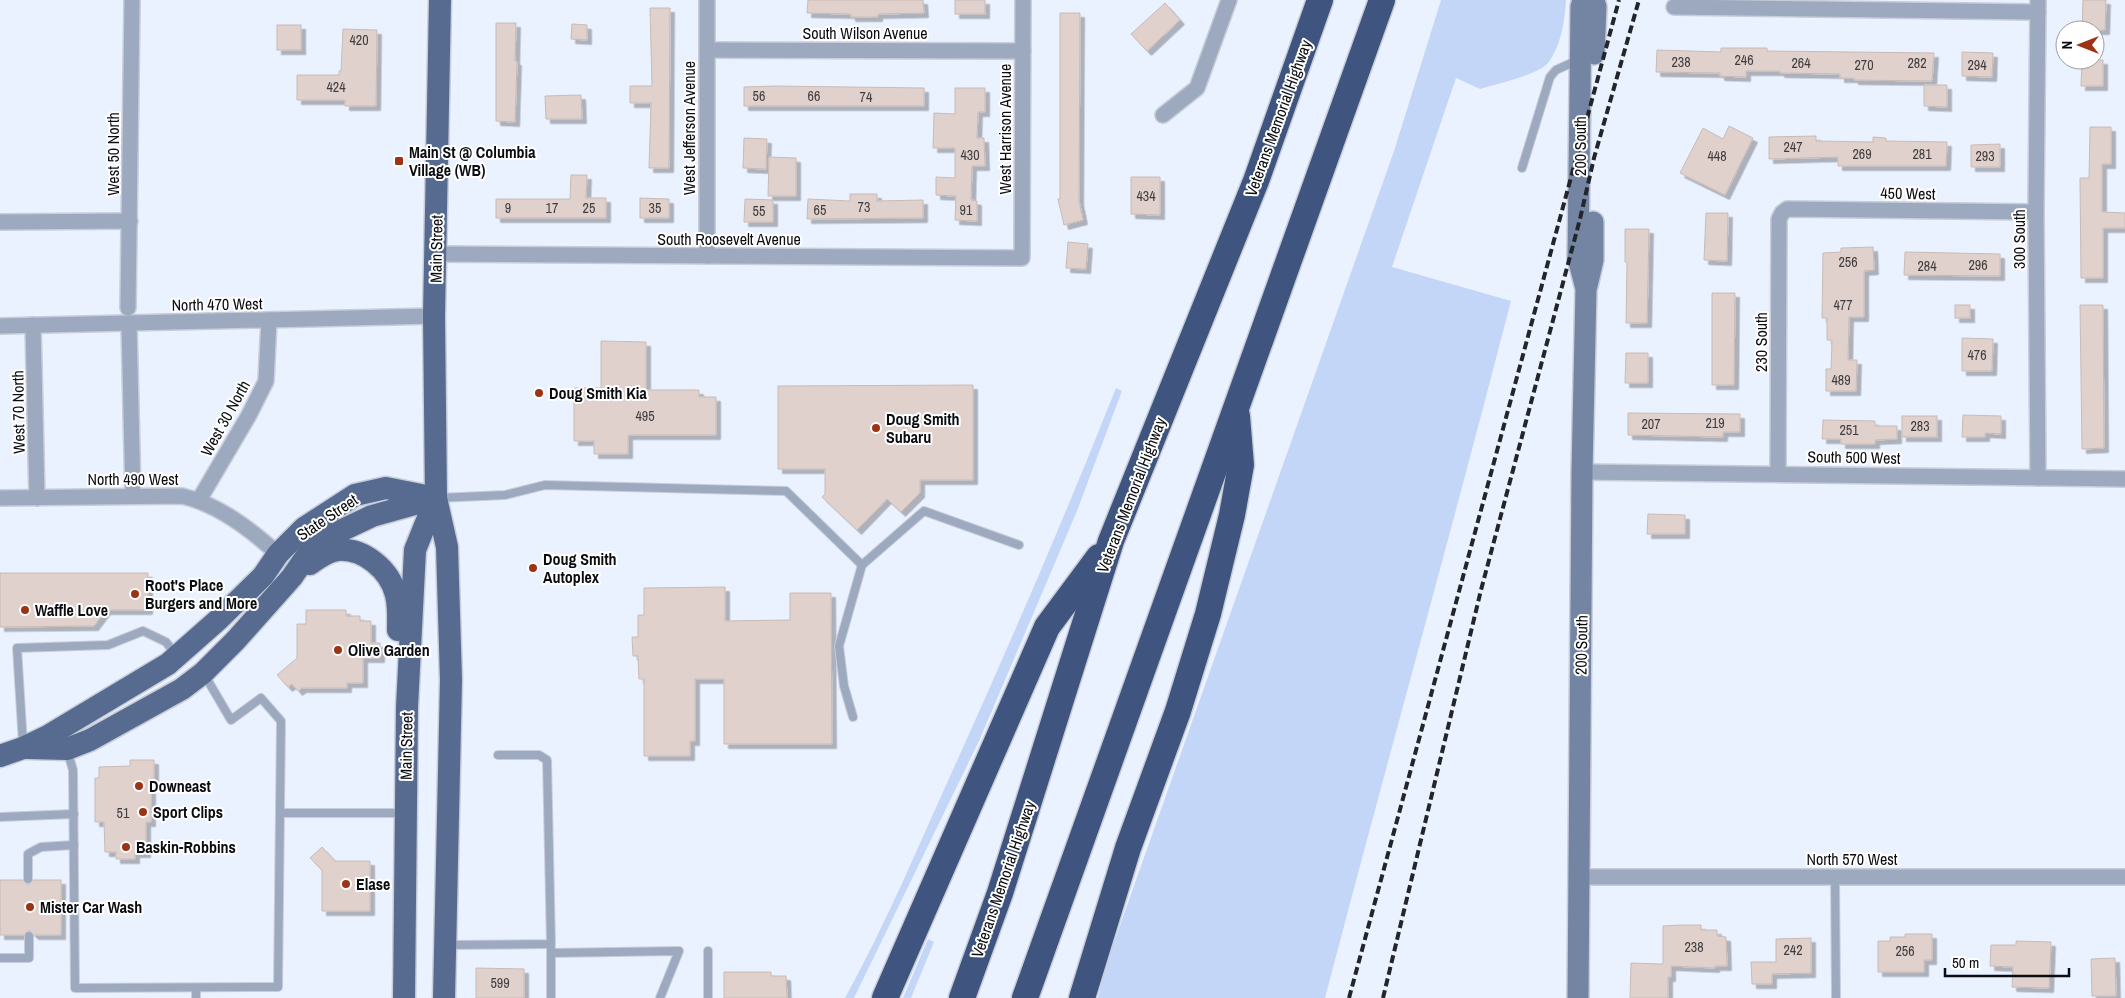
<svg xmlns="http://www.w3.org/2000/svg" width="2125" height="998" viewBox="0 0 2125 998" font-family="'Archivo Narrow',sans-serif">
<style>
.green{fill:#c3d6f8}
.building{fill:#e0d1cc;stroke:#c9bab5;filter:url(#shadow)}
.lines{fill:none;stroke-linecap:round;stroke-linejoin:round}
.lane-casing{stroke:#c7cdd9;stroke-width:10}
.street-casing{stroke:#c7cdd9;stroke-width:18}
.secondary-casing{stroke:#c7cdd9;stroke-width:24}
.primary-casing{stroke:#c7cdd9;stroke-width:25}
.highway-casing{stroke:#c7cdd9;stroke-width:29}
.lane{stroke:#9da9be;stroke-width:8}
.street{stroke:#9da9be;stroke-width:15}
.secondary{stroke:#7485a4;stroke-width:21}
.primary{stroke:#576b90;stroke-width:22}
.highway{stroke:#3f557f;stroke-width:26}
.rail{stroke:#22252a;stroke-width:4;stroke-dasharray:8 4;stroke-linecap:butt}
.poi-dot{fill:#9b3314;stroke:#fff;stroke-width:2}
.labels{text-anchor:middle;stroke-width:4;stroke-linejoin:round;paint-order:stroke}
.number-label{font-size:14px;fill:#403d3f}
.street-label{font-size:16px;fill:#0a0c10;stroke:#fff}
.poi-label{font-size:16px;font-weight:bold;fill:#0a0c10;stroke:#fff;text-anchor:start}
</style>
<defs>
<filter id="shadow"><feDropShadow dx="4.5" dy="4.5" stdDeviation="0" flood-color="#0004"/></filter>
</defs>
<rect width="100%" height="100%" fill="#ebf2ff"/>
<g class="green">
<path d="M1441,0h125c-1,19 -5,47 -18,63 -10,12 -53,21 -68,26l-24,-11 -64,189 119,34c-60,233 -125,464 -186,697h-227l8,-33 288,-814z"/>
<path d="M1116,388l6,3 -45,120 -98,230 -125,257h-9c42,-76 75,-156 111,-235 56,-124 110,-249 160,-375z"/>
<path d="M928,939l6,3 -23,56h-8z"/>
</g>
<g class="building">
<path d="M808,0h115l1,13 -46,1v3h-27v-3l-44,-1z"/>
<rect x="955" y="0" width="30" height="14"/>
<path d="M2083,0h23l-1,30h-23z"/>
<path d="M1165,3l15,17 -33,31 -16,-17z"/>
<path d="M650,8h20l-1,160h-20l2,-65h-21v-17h22z"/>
<path d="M1060,13h20l-1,188 4,19 -19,5 -6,-26h2z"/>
<path d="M496,23h20l-1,38h2l-2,61 -19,-1z"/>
<path d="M572,24l15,1v15l-16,-1z"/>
<rect x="277" y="25" width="24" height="25"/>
<path d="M343,29l34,1 -1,76h-31v-6h-48v-25h42v-4h2z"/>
<path d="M1721,48h46v3l167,2 -2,28 -78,-1v-2h-14v-4l-60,-1v-2h-34v6l-26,-1v-3l-64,-1 1,-22 64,2z"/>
<path d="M1962,52l31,1 -1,24 -30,-1z"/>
<path d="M2082,60h21v26h-22z"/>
<path d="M1924,85h23v22l-23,-1z"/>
<path d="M775,86l149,2v18h-180v-19z"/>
<path d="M955,88h30v24h-7l-1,26h7l1,28h-13l-1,34 6,1v20l-22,-1 1,-24 -20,-1v-18l19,1v-30h-22l1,-35 21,1z"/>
<path d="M581,95l1,24h-36l-1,-23z"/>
<path d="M1729,126l24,12 -28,57 -45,-22 23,-45 20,11z"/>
<path d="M2090,127h21v37h-9v48l23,1v15h-22v50h-22l-1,-100h9z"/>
<path d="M1816,136v5l57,1v-5l13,1v3l61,1 -1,24h-108v-9l-69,2v-22z"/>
<path d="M744,138l23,1 -1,30 -23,-1z"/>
<path d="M2000,144v23h-29v-22z"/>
<path d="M769,157l27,1v38h-28z"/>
<path d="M571,175h16l-1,23h20v20h-110v-19h74z"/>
<path d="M1131,177h29v38l-29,-1z"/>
<path d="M850,194h27v7l46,-1v18l-116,1 1,-20 42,2z"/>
<path d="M640,198l29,1v19h-29z"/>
<path d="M745,199l28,1v22h-29z"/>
<path d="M1706,213h22l-1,48 -23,-1z"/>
<path d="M1625,229h24l-2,94h-21l1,-61h-2z"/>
<path d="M1068,242l20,2 -2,25 -20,-1z"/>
<path d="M1873,247l1,23 -10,1v46h-15l-1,43h9l-1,31h-30v-22h5l1,-29h-5v-22h-5l1,-65 18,-1v-4z"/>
<path d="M1905,252l95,2v22l-96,-1z"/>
<path d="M1712,293h23l-1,92h-22z"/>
<rect x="1955" y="305" width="15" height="13"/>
<path d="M2080,305h23l1,143 -22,1z"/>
<path d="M1962,338l31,1 -1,32h-30z"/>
<path d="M601,341l45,1v48h53v7h17v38h-88v19h-34v-13h-20v-53h27z"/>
<path d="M1626,353h22v30h-23z"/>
<path d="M973,385v95h-53v13l-19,19 -14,-13 -30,31 -35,-33 3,-3v-25h-47v-83z"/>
<path d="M1628,413l112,1v18h-17v5l-95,-2z"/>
<path d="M1963,415l38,1v18l-16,-1v4h-23z"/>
<rect x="1902" y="416" width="35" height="21"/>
<path d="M1823,420l52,1v5h22v13l-22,1v4h-34v-5h-19z"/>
<path d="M1648,514l37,1v19h-38z"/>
<path d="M0,573h148v37h-42l-12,16 -94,1z"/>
<path d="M725,587v34l65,-1v-27h41l1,151h-108v-65h-29v62h-5v15h-46v-77h-5l-1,-23h-5l-1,-19h6v-22h6v-27z"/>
<path d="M306,610h40v6h14v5h11v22h9v15h-17v25h-16v5h-45l-4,3 -6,-7 -4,3 -11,-12 20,-17v-34h9z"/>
<path d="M130,760h24v25h-3v37h-5v31h-11v6h-19v-7h-11l-1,-30h-9v-44h4v-11l31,-1z"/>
<path d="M322,847l13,14h35v50h-48v-41l-12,-12z"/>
<path d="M0,880h23l5,5 5,-5h28v55h-27l-5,-5 -5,5h-24z"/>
<path d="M1681,925h20v5h16v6l9,1 1,29h-12v2l-44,-2v11h-3v21h-38l1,-35 32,1v-38z"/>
<path d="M1905,934h27v26h-8v12h-46v-31h12v-4h15z"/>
<path d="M1811,938v35l-39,1v10h-20l-1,-22h25v-23z"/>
<path d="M2016,941l35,1 -2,46 -37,-1 1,-20 -23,-1 1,-21h25z"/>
<path d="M2115,958l1,38h-24l-1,-37z"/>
<path d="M476,968l48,1v29h-48z"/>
<path d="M724,972h47v4h15l1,22h-63z"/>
</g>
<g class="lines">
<g class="lane-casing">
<g id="lane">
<path d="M1522,168l28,-91 6,-7 22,-10"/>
<path d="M438,498l67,-3 40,-10 241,6 76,74 62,-54 95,34"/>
<path d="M853,717l-9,-31 -5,-40 23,-81"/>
<path d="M23,744l-6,-96 91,-3 35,-14 23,11 10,13"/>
<path d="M67,750l6,20 2,218 203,-1 3,-266 -20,-23 -30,22 -27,-46"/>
<path d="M280,813h123"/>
<path d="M0,817l74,-3"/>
<path d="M1835,877l1,121"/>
<path d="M28,879v-25l13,-7 33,-2"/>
<path d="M448,945l103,-1 -4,-184 -8,-5h-41"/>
<path d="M551,948v50"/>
<path d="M708,951v47"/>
<path d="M551,953l128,-2 -19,47"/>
<path d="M0,958h29v-22"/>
<path d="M196,988v10"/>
</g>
</g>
<g class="street-casing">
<g id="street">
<path d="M707,0v256"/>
<path d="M2038,0l-2,212 2,266"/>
<path d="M1674,7l364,5"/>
<path d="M707,50l316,1"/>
<path d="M1163,115l34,-27 32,-88"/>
<path d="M0,222l130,-1"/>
<path d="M436,254l586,4 1,-258"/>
<path d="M128,308l4,-308"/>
<path d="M129,323l4,173"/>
<path d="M33,325l4,173"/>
<path d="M0,326l434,-10"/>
<path d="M1582,472l543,7"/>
<path d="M1778,473l1,-254 3,-6 5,-4 249,3"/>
<path d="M0,498l182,-2c36,8 69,34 96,58"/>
<path d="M199,500l50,-85 17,-34 3,-61"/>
<path d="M1579,877h546"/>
</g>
</g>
<g class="secondary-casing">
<g id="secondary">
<path d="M1594,0l2,7 -2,47"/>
<path d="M1587,286l6,-26v-38"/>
<path d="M1578,998l4,-526 4,-183 -8,-31 3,-251 2,-7"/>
</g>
</g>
<g class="primary-casing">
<g id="primary">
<path d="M440,0l-6,316 2,182 11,49 4,133 -7,318"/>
<path d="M310,564c8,-6 18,-13 28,-14 26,-2 52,20 58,45 3,11 2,24 2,35"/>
<path d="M28,748l39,1 23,-9 92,-51 21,-16 32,-32 57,-64 18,-26 22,-16 40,-19 61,-17"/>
<path d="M0,756l23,-8 25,-12 120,-72 51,-45 44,-43 15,-22 26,-26 51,-33 31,-7 50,10"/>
<path d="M404,998l3,-291 8,-157 21,-52"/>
</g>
</g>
<g class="highway-casing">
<g id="highway">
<path d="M885,998l162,-371 52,-70"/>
<path d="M962,998l38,-105 111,-352 145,-360 64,-181"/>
<path d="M1025,998l357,-998"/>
<path d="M1082,998l46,-150 50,-137 30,-97 24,-99 9,-50 -4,-49"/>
</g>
</g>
<use href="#lane" class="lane"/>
<use href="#street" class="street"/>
<use href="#secondary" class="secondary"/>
<use href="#primary" class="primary"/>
<use href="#highway" class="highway"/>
<g class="rail">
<path d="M1349,998l270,-998"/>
<path d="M1383,998l98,-408 99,-371 14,-61 45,-158"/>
</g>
</g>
<g class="poi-dot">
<rect x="394" y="156" width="10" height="10" rx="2.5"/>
<circle cx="539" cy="393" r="5"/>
<circle cx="876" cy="428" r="5"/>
<circle cx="533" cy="568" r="5"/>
<circle cx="135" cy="594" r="5"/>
<circle cx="25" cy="610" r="5"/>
<circle cx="338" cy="650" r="5"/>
<circle cx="139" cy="786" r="5"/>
<circle cx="143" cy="812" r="5"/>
<circle cx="126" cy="847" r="5"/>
<circle cx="346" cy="884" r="5"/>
<circle cx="30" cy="907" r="5"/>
</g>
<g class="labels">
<g class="number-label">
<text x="359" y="45">420</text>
<text x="1744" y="65">246</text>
<text x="1681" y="67">238</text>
<text x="1801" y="68">264</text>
<text x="1917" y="68">282</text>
<text x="1864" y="70">270</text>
<text x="1977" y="70">294</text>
<text x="336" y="92">424</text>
<text x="759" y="101">56</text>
<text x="814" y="101">66</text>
<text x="866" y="102">74</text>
<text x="1793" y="152">247</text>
<text x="1862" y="159">269</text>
<text x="1922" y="159">281</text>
<text x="970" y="160">430</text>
<text x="1717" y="161">448</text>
<text x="1985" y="161">293</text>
<text x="1146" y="201">434</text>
<text x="864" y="212">73</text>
<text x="508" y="213">9</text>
<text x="552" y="213">17</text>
<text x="589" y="213">25</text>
<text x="655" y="213">35</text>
<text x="820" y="215">65</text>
<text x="966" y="215">91</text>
<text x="759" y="216">55</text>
<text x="1848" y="267">256</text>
<text x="1978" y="270">296</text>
<text x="1927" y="271">284</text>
<text x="1843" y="310">477</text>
<text x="1977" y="360">476</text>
<text x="1841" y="385">489</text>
<text x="645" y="421">495</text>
<text x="1715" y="428">219</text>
<text x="1651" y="429">207</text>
<text x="1920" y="431">283</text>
<text x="1849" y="435">251</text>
<text x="123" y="818">51</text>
<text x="1694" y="952">238</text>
<text x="1793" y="955">242</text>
<text x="1905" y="956">256</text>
<text x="500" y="988">599</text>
</g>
<g class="street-label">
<text x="865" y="39">South Wilson Avenue</text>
<text transform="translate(1278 118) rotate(-70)" y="6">Veterans Memorial Highway</text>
<text transform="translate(689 128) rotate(-90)" y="6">West Jefferson Avenue</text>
<text transform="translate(1005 129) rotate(-90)" y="6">West Harrison Avenue</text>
<text transform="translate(1580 146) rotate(-90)" y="6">200 South</text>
<text transform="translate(113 154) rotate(-90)" y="6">West 50 North</text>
<text transform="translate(1908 193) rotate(1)" y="6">450 West</text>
<text x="729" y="245">South Roosevelt Avenue</text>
<text transform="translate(2019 239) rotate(-90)" y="6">300 South</text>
<text transform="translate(436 249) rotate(-89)" y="6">Main Street</text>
<text transform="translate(217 304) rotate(-1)" y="6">North 470 West</text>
<text transform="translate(1761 342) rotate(-90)" y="6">230 South</text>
<text transform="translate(18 412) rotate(-91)" y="6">West 70 North</text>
<text transform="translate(225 418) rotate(-61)" y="6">West 30 North</text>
<text transform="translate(1854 457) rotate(1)" y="6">South 500 West</text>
<text x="133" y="485">North 490 West</text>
<text transform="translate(1131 495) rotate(-69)" y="6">Veterans Memorial Highway</text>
<text transform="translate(327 517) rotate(-34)" y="6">State Street</text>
<text transform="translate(1581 645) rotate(-89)" y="6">200 South</text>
<text transform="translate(406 746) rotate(-89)" y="6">Main Street</text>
<text x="1852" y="865">North 570 West</text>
<text transform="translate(1003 879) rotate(-71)" y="6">Veterans Memorial Highway</text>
</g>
<g class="poi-label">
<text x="409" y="158">Main St @ Columbia<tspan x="409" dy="18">Village (WB)</tspan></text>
<text x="549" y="399">Doug Smith Kia</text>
<text x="886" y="425">Doug Smith<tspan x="886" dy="18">Subaru</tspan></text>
<text x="543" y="565">Doug Smith<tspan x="543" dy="18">Autoplex</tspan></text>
<text x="145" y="591">Root's Place<tspan x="145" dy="18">Burgers and More</tspan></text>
<text x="35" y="616">Waffle Love</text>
<text x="348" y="656">Olive Garden</text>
<text x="149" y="792">Downeast</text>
<text x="153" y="818">Sport Clips</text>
<text x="136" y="853">Baskin-Robbins</text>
<text x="356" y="890">Elase</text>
<text x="40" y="913">Mister Car Wash</text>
</g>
</g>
<g transform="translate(2080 45) rotate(270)"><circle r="24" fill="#ffffff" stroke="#9d9e9f"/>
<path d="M0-4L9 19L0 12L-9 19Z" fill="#9b3314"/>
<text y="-8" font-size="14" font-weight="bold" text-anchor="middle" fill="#0a0c10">N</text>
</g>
<path d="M1945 968v8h124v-8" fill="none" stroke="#0a0c10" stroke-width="2.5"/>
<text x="1952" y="968" font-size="15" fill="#0a0c10" stroke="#ffffff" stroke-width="4" paint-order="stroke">50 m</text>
</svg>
